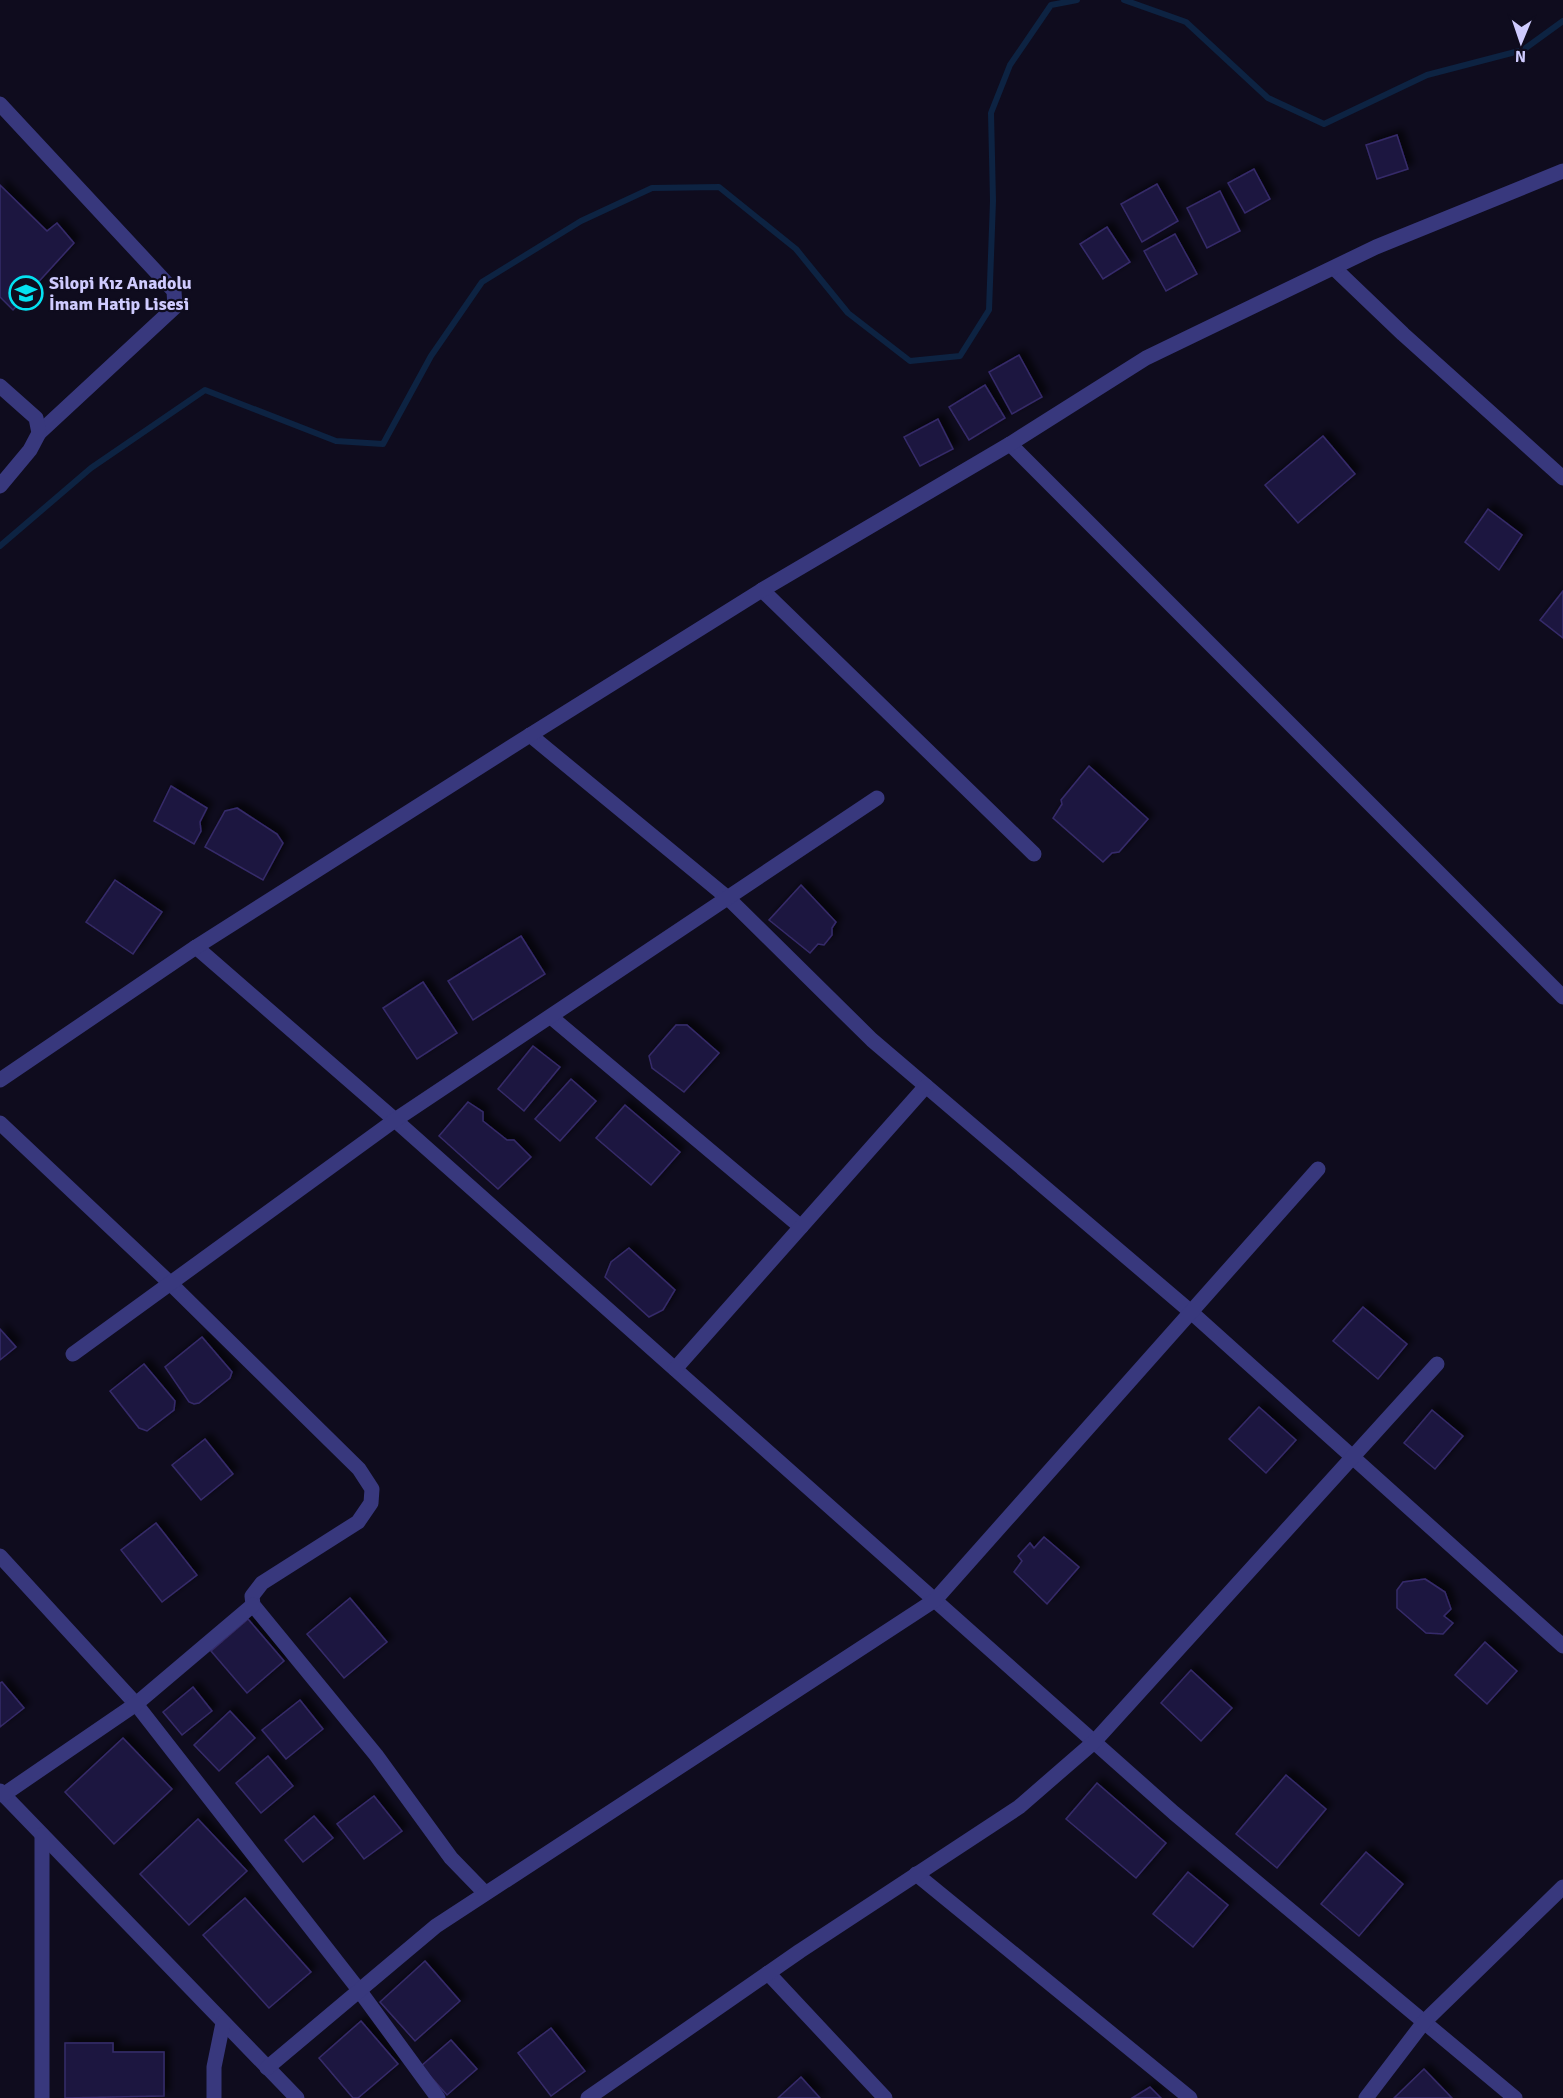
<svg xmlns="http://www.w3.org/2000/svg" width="1563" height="2098" viewBox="0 0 1563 2098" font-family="Signika,sans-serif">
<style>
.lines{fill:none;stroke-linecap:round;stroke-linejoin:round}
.stream{stroke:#0d2342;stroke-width:6}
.building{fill:#1f193f;stroke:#362b6b;stroke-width:1.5;filter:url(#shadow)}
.minor{stroke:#38387d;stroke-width:15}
.tertiary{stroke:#38387d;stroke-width:15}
.labels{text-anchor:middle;stroke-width:4.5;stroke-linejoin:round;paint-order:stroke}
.poi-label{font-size:18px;font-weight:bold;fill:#cfcbfe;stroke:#0f0c1e;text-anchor:start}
</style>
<defs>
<filter id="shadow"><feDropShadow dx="5.5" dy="-5.5" stdDeviation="3" flood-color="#0009"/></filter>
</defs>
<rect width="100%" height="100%" fill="#0f0c1e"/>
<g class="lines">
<g class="stream">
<path d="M1124,0l62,22 82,76 56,26 103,-49 96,-25 40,-29"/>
<path d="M0,546l91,-78 114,-78 131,51 47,3 48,-88 51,-74 99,-61 71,-33 67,-1 77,62 52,64 62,48 50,-5 29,-46 4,-109 -2,-88 19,-48 41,-60 26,-5"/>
</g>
</g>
<g class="building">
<path d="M1397,135l11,34 -31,10 -11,-34z"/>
<path d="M1254,169l16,30 -25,14 -17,-30z"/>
<path d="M1157,184l21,37 -36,21 -21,-38z"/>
<path d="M0,185l47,46 10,-8 17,20 -61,67 -13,-13z"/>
<path d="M1220,191l20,40 -33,17 -20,-40z"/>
<path d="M1107,227l23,35 -27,17 -23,-35z"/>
<path d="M1175,234l22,40 -31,17 -22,-40z"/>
<path d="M1019,355l23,42 -30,17 -23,-42z"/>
<path d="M985,385l20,33 -36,22 -20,-33z"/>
<path d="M938,419l15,30 -33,17 -16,-29z"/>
<path d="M1323,436l32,38 -57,49 -33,-38z"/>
<path d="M1488,509l34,26 -23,35 -34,-28z"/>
<path d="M1563,591v47l-23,-18z"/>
<path d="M1089,766l59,53 -29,33 -7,1 -9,9 -50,-44 9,-14 -1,-4z"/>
<path d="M171,786l36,22 -7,14 1,9 -7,13 -40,-23z"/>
<path d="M237,808l40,26 6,9 -20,37 -58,-33 20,-36z"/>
<path d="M115,880l47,32 -29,42 -47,-32z"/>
<path d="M801,885l35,37 -4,6v7l-8,10 -6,-1 -8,9 -41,-33z"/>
<path d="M521,936l24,38 -72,46 -25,-39z"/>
<path d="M423,982l34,51 -40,26 -34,-51z"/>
<path d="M676,1025h11l32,28 -35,39 -32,-24 -3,-12z"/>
<path d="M533,1046l27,21 -36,44 -26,-22z"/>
<path d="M571,1079l25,22 -36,40 -25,-22z"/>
<path d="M468,1102l15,10v9l24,19h7l17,17 -33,32 -59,-53z"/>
<path d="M625,1105l55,47 -29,33 -55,-47z"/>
<path d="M629,1248l46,42 -12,20 -14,7 -44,-40 6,-15z"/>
<path d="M1363,1307l44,37 -29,35 -45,-38z"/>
<path d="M0,1329l16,18 -16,13z"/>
<path d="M202,1337l30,35 -2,6 -31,25 -5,1 -5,-2 -24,-35z"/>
<path d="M144,1364l31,37 -1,9 -27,21 -8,-3 -29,-37z"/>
<path d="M1259,1407l37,33 -30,33 -37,-34z"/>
<path d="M1432,1410l31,26 -28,33 -31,-26z"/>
<path d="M205,1439l28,35 -32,26 -29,-35z"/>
<path d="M156,1523l41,52 -35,27 -41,-52z"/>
<path d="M1044,1537l35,30 -32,37 -33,-32 8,-11 -4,-5 12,-13 4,5z"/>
<path d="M1425,1579l20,13 6,17 -7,7 9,7 -10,11 -17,-1 -29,-25v-18l6,-8z"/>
<path d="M350,1598l37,44 -43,36 -37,-44z"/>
<path d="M248,1619l36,42 -37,32 -36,-42z"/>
<path d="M1485,1642l32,29 -30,33 -32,-29z"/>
<path d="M1191,1670l41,38 -31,33 -40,-38z"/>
<path d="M2,1682l22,26 -24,19v-44z"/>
<path d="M193,1687l19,24 -30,24 -19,-23z"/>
<path d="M300,1700l23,29 -37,30 -24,-29z"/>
<path d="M230,1711l25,27 -36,33 -25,-26z"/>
<path d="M123,1738l49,51 -58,55 -49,-52z"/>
<path d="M268,1756l25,30 -32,27 -25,-30z"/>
<path d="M1286,1775l40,34 -49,59 -41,-34z"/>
<path d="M1097,1783l69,60 -30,35 -70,-59z"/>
<path d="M374,1796l28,35 -38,28 -27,-35z"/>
<path d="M314,1816l19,22 -30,24 -18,-22z"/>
<path d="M198,1819l49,52 -58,54 -49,-51z"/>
<path d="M1366,1852l37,32 -44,52 -38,-32z"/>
<path d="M1188,1872l40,33 -35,42 -40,-33z"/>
<path d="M245,1898l66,74 -42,36 -66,-73z"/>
<path d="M425,1961l35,40 -45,40 -35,-39z"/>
<path d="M361,2021l37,43 -40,34h-5l-34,-40z"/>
<path d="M551,2028l34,43 -34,25 -33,-43z"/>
<path d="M451,2040l26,29 -30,26 -26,-29z"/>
<path d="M65,2043h48v9h51v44l-99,2z"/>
<path d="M1424,2069l28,29h-58z"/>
<path d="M801,2077l19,21h-42z"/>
<path d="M1150,2087l11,11h-29z"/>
</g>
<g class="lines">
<g class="minor">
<path d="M0,104l174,187 1,16 -136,126"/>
<path d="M1334,268l69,66 160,144"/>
<path d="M0,386l36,32 3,15 -9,17 -30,36"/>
<path d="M1010,444l553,553"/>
<path d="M762,590l272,264"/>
<path d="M530,735l199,164 143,141 319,272 372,334"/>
<path d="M196,947l199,173 779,693 341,285"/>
<path d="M551,1017l250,210"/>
<path d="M0,1123l172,162 187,184 13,20 -1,14 -13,19 -96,61 -10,13 1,9 123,150 75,103 34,35"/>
<path d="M73,1354l322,-234 482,-322"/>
<path d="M675,1369l251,-283"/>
<path d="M0,1556l136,148 223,286 79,108"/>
<path d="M0,1791l297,307"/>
<path d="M3,1795l133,-91 117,-99"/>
<path d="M916,1874l274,224"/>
<path d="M768,1973l117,125"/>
<path d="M267,2068l169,-142 499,-326 383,-431"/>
<path d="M42,2098v-263"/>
<path d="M214,2098v-31l9,-44"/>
<path d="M588,2098l212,-147 219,-144 75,-65 343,-378"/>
<path d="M1366,2098l58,-76 139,-135"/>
</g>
<path class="tertiary" d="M0,1080l196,-133 334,-212 232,-145 248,-146 136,-86 230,-111 187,-76"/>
</g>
<defs>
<g id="school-ring" transform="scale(1.725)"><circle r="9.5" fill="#0f0c1e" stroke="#04e1f1" stroke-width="1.5"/><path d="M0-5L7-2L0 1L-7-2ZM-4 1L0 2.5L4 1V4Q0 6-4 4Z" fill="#04e1f1"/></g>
</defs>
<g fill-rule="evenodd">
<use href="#school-ring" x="26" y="293"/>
</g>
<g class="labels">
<g class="poi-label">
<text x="49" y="289">Silopi Kız Anadolu<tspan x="49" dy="21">İmam Hatip Lisesi</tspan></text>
</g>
</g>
<g transform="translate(1521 42) rotate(182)" stroke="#0f0c1e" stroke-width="4.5" paint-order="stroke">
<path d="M0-4.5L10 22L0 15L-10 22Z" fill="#cfcbfe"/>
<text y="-9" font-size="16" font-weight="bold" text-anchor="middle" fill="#cfcbfe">N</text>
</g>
</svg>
